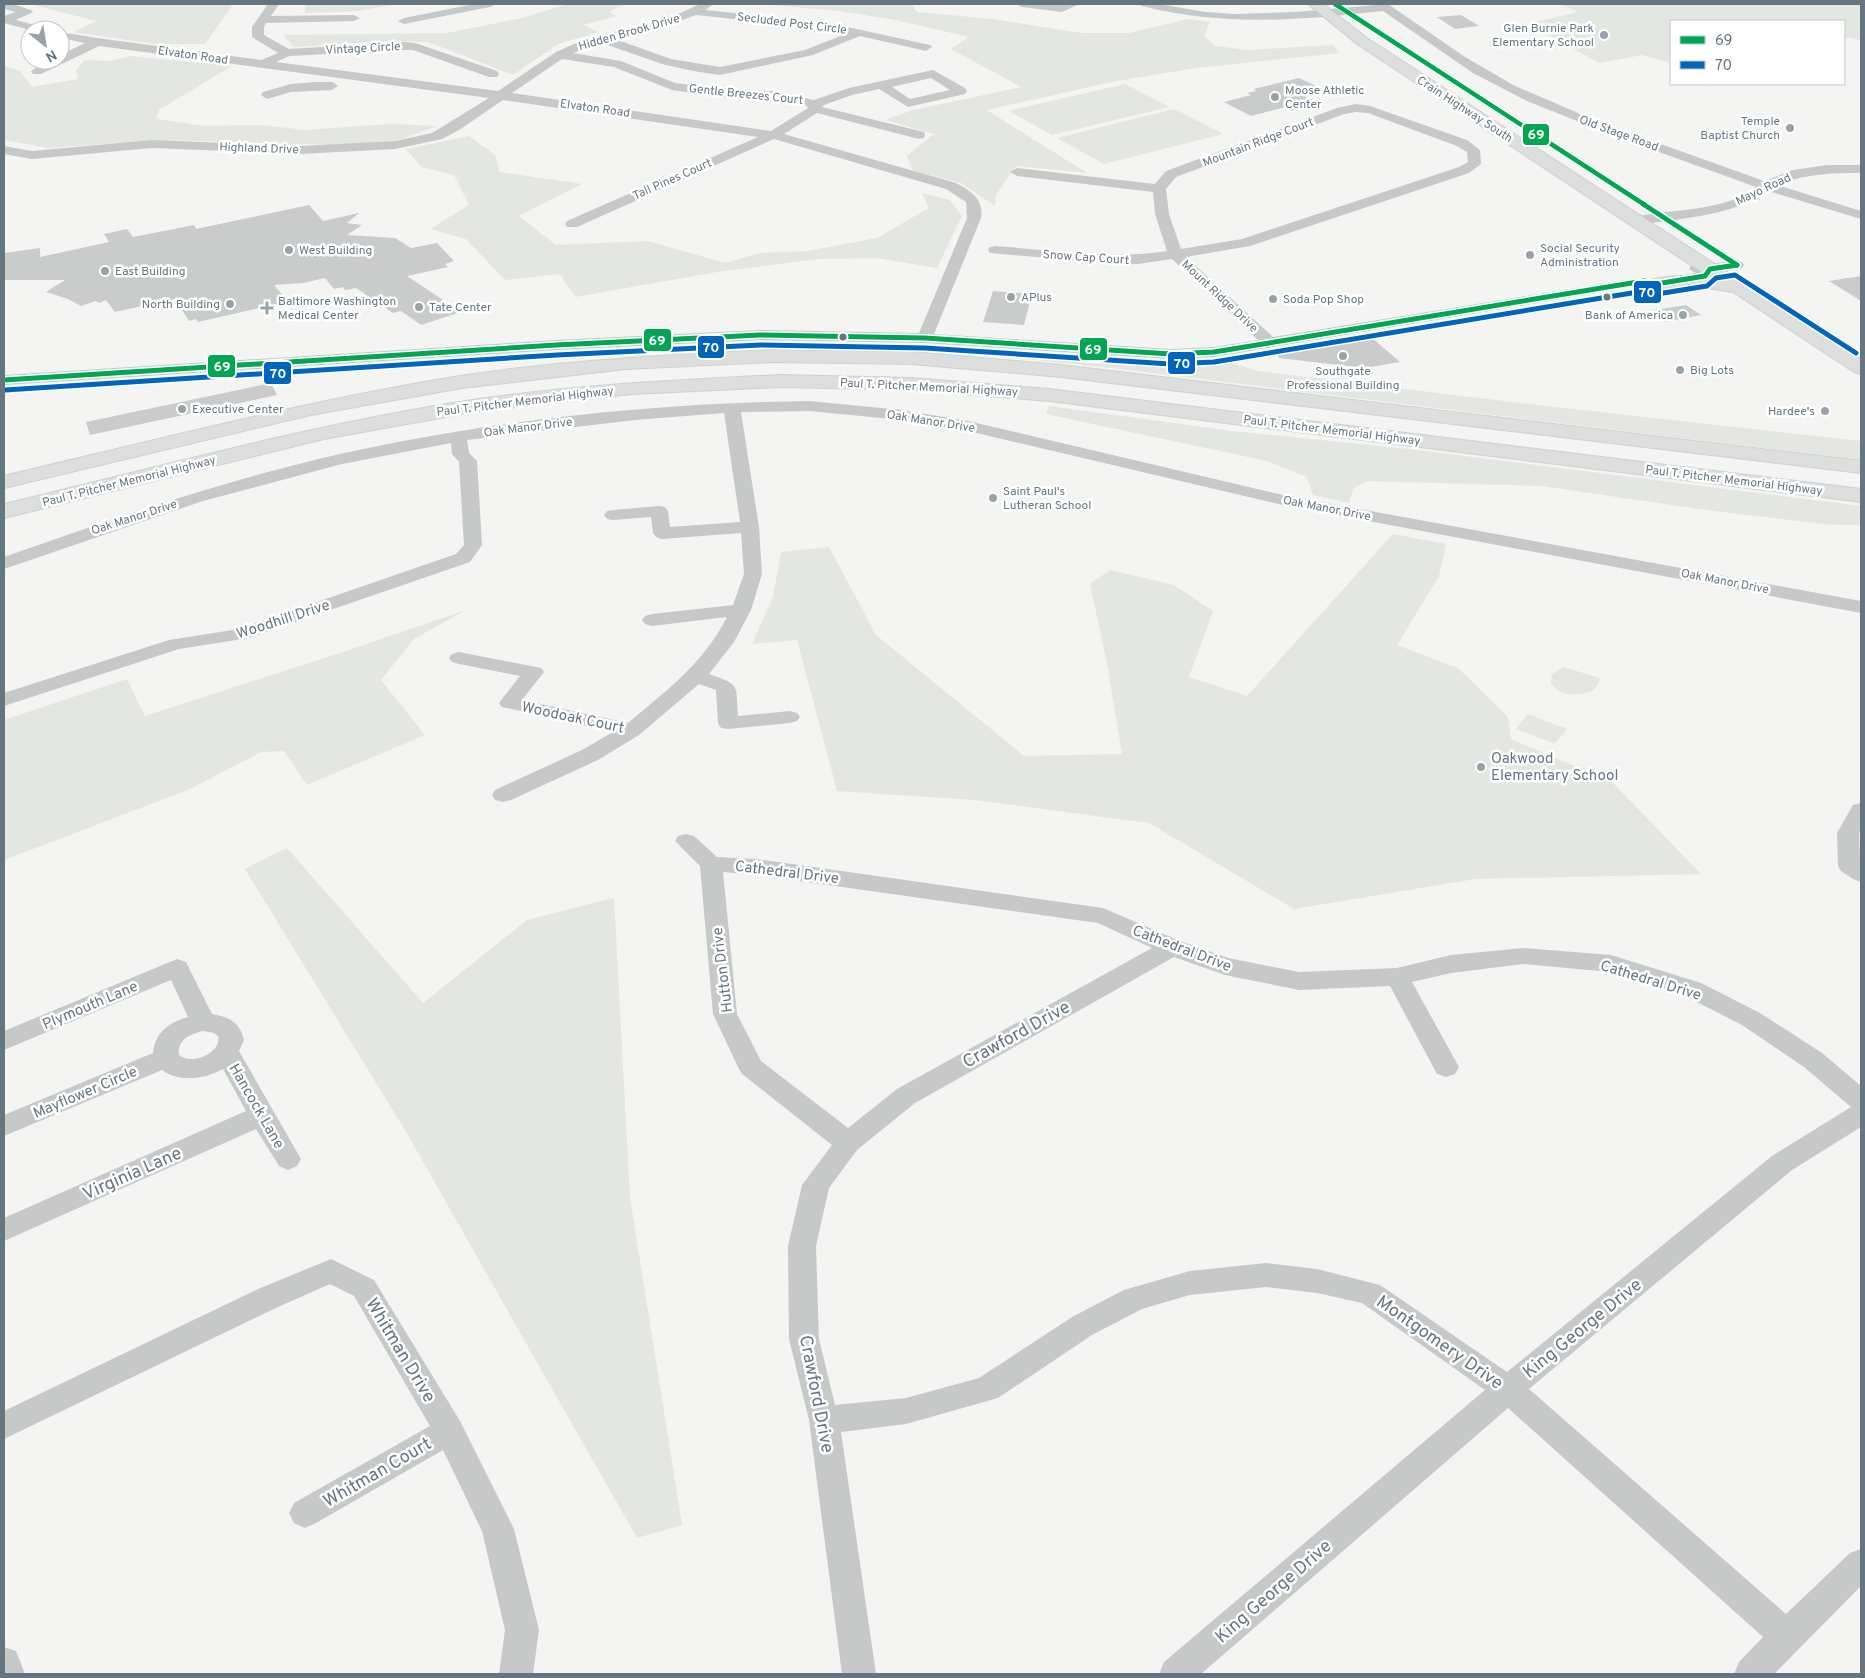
<svg xmlns="http://www.w3.org/2000/svg" width="1865" height="1678" viewBox="0 0 1865 1678" font-family="Overpass,sans-serif">
<style>
.green{fill:#e3e6e1}
.building{fill:#cacccc}
.lines{fill:none;stroke-linecap:round;stroke-linejoin:round}
.major-casing{stroke:#d0d1d1;stroke-width:2}
.highway-casing{stroke:#d0d1d1;stroke-width:2}
.minor{fill:#c7c8c8;fill-rule:evenodd}
.major{fill:#dddede;fill-rule:evenodd}
.highway{fill:#dddede;fill-rule:evenodd}
.bus-1-far1-casing{stroke:#fff;stroke-width:6}
.bus-1-casing{stroke:#fff;stroke-width:8}
.bus-2-casing{stroke:#fff;stroke-width:8}
.bus-1-far1{stroke:#00a651;stroke-width:4.5}
.bus-1{stroke:#00a651;stroke-width:5}
.bus-2{stroke:#0065bd;stroke-width:5}
.poi-dot{fill:#98a2a9;stroke:#fff;stroke-width:2}
.bus-dot{fill:#667681;stroke:#fff;stroke-width:2}
.labels{text-anchor:middle;stroke-width:5;stroke-linejoin:round;paint-order:stroke}
.far-street-label{font-size:12px;fill:#667681;stroke:#fff}
.far-poi-label{font-size:12px;fill:#667681;stroke:#fff;text-anchor:start}
.street-label{font-size:15px;fill:#667681;stroke:#fff}
.poi-label{font-size:15px;fill:#667681;stroke:#fff;text-anchor:start}
.near-street-label{font-size:18px;fill:#667681;stroke:#fff}
.line-badge{stroke:#fff;stroke-width:2}
.badge-label{font-size:14px;text-anchor:middle;font-weight:bold;fill:#fff}
</style>
<rect width="100%" height="100%" fill="#f4f4f3"/>
<g class="green">
<path d="M30,4h203l-28,40h-50l-82,-12 23,-11z"/>
<path d="M302,4h92l-35,7 -54,2v-8z"/>
<path d="M568,4h55l-14,8 8,4 -34,9 16,7 -41,12 -45,31 -85,-33 -42,-1 -92,6 -11,-12 164,-2 75,-15z"/>
<path d="M762,4h149l6,8 75,7 89,14h49l58,-14 22,3 -6,14 11,10 32,4 86,-5 7,8 -144,15 -79,13 -130,29 100,63 -71,-7 -20,29 -1,11 -34,-23 -48,-12 -6,-15 27,-22 -49,-14 28,-10 108,-23 -70,-38 18,-12 -73,-17 -57,-9z"/>
<path d="M1560,4h301v36l-17,-3v-16h-173v42l-29,-8 -43,8 -58,-32 -5,-9 42,-10z"/>
<path d="M130,56l102,10 -73,44 -3,9 48,7 58,-1 42,5 87,-6 47,2 -40,14 -58,5 -184,-5 -107,8 -45,-8v-74l16,5 12,16 46,-8 -2,-9 9,-10 24,1z"/>
<path d="M1125,84l44,23 -117,28 -43,-24z"/>
<path d="M1174,109l49,25 -119,30 -47,-26z"/>
<path d="M469,136l26,19 5,17 82,12 -63,32 37,29 92,-4 77,22 35,-10 48,-2 69,-13 52,-30 -7,-15 28,7 12,16 -25,52 -60,-10 -60,1 -100,13 -142,25 -15,-23 -55,6 -39,-41 -36,-10 39,-24 -15,-30 -33,-8 -15,-18z"/>
<path d="M997,351l183,12 46,-2 32,10 271,33 332,37v19l-750,-92 -115,-12z"/>
<path d="M1049,406l183,25 177,18 452,57v19h-28l-119,-14 -173,-25 -174,-5 -14,8 -4,14 -36,-8 -6,-18 -40,-16 -221,-47z"/>
<path d="M1393,534l53,10 -7,32 -42,69 61,23 50,49 3,22 101,43 89,92 -226,5 -181,30 -145,-86 -174,-23 -138,-9 -40,-151 -45,4 21,-47 8,-45 48,-5 47,88 148,121 98,-2 -15,-91 -17,-79 20,-14 64,15 39,26 -24,66 58,19z"/>
<path d="M466,610l-52,29 -33,41 44,55 -118,50 -23,-34 -23,1 -73,38 -184,70v-140l123,-41 18,37 198,-64z"/>
<path d="M1563,667l37,11c-2,16 -22,19 -36,15 -5,-1 -9,-6 -13,-9l1,-10z"/>
<path d="M1528,714l39,15 -12,15 -39,-15z"/>
<path d="M287,848l136,155 104,-83 87,-22 16,300 52,327 -45,13 -232,-408 -160,-261z"/>
</g>
<g class="building">
<path d="M1461,15l18,11 -24,3 -18,-12z"/>
<path d="M1299,78l28,13 -22,5 8,4 -62,16 -27,-14 27,-7 -4,-2 9,-2 -2,-2z"/>
<path d="M309,205l14,16 36,-8 -12,10 15,2 -15,10 48,3 16,10 26,-5 17,18 -9,3 3,3 -41,9 54,36 -40,13 -20,-14 -8,2 -37,-25 -11,2 -2,-3 -9,2 -9,-11 -22,5 -29,2 12,14 -7,1 2,3 -83,19 -2,-3 -7,2 -14,-22 -60,13 -9,-12 -7,3 -3,-2 -15,5 -13,-7 -22,-7 19,-12h-61v-27l36,-5v9l69,-15 -5,-8 23,-5 6,8 61,-12 2,4z"/>
<path d="M1861,276v25l-32,-20z"/>
<path d="M993,291l39,3 -8,31 -41,-3z"/>
<path d="M1686,305l15,10 -37,7 -15,-11z"/>
<path d="M1372,338l28,24 -36,6 -85,-10 -1,-4z"/>
<path d="M271,383l6,12 -187,40 -4,-13z"/>
</g>
<g class="lines">
<g class="major-casing">
<path id="major" d="M1308,4h15l44,34 494,321v15l-7,-2 -121,-80 -40,-6 -37,3 -6,-1 -3,-4 3,-4c20,-5 42,-5 62,-1l-355,-235z"/>
</g>
<g class="highway-casing">
<g id="highway">
<path d="M773,350l139,2 149,13 800,96v12l-800,-96 -149,-13 -139,-2 -147,7 -164,19 -151,27 -307,73v-12c151,-36 302,-75 456,-100 104,-16 209,-21 313,-26z"/>
<path d="M781,375l131,3 137,11 812,100v13l-812,-101 -137,-11 -131,-3 -149,7 -159,18 -149,27 -320,79v-14c155,-37 310,-80 468,-104 103,-15 206,-20 309,-25z"/>
</g>
</g>
<g class="minor">
<path d="M4,4h8l19,6 2,2 -17,8 30,8 2,2h-18l-26,-7v-7l12,-4 -12,-3z"/>
<path d="M268,4h11l-8,12 83,-1 6,3 -6,3 -88,2 -2,4v8l25,14 115,-7 11,1 82,28 2,3 -2,3h-8l-76,-27h-9l-115,6 -13,6 222,29 58,-39 18,-8 23,-8 72,-18 31,-14h13l-7,6 123,13 101,22 2,2 -6,4 -66,-15 -47,19 -93,20 -27,-4 -31,-7 -60,-21 -29,10 48,8 54,22 52,7 44,1 43,9 35,-12 84,-18 32,18 2,3 -2,3 -57,13 -29,-18 -27,6 -28,10 -2,2 102,25 1,3 -1,3 -5,1 -102,-26 -33,21 172,49c15,8 28,16 25,35l-47,116 237,15 43,-2 44,-7 -86,-81 -34,5 -32,-1 -116,-10 -2,-3 2,-3 5,-1c57,4 116,14 172,5l-12,-37 -2,-22 -136,-16 -7,-4 7,-4 138,16 11,-13 171,-63 19,-4 14,2 97,34 13,10 1,14 -12,9 -219,73 -64,11 87,80 371,-60 12,3 39,-7 -6,-4 2,-3 5,-1 41,-4 5,1 2,3 -2,3 -26,4 -6,7 -5,1 -49,8 -12,-3 -430,72 -43,2 -246,-16 -165,-3 -204,10 -552,35v-10l552,-35 204,-10 159,3 48,-115 -1,-16 -20,-13 -172,-50 -197,88h-10l-2,-3 2,-3 191,-84 -255,-37 -44,30 -17,9 -47,10 -95,5 -148,-6 -120,11 -28,-5v-8l28,5 120,-11 148,6 95,-5 37,-8 57,-35 -390,-52 -58,28h-8l-2,-3 19,-11h10v-5l25,-12 -25,-5v-6l37,6 164,22 17,-7 -26,-16v-10zM696,15l133,14 19,4 -43,17 -85,17 -49,-8 -56,-20 43,-10zM562,59l52,8 58,23 55,8 44,1 34,5 3,4 -37,23 -259,-38zM931,78l19,12 -40,9 -18,-12zM1356,112l12,1 89,33 10,6 1,10 -9,5 -217,72 -61,10 -12,-35 -3,-25 10,-12 168,-63z"/>
<path d="M474,4h22l-6,3 -86,17 -6,-3 6,-3z"/>
<path d="M1016,4h63l-17,8 -40,-5z"/>
<path d="M1140,4h19l46,8 30,2 61,-2 92,-8 77,53 50,29 84,36 154,55 11,4 29,-11 34,-5h34v8c-30,0 -56,1 -84,12l84,26v8l-93,-28c-30,24 -95,29 -133,34l-5,-1 -2,-3 2,-3c39,-10 94,-5 126,-31l-144,-52 -85,-34 -54,-28 -90,-62c-84,9 -157,16 -241,-5z"/>
<path d="M315,82h17l6,4 -6,4 -41,2 -24,7 -6,-4 2,-3 28,-8z"/>
<path d="M809,401l93,9 66,11 315,74 578,106v12l-578,-108 -315,-74 -66,-11 -93,-9 -68,1 18,115 3,47 -11,36 -17,32 -25,32c31,11 27,9 29,42l52,-5 7,2 3,4 -3,4 -7,2 -62,6 -7,-1 -3,-5 -2,-33 -17,-6 -60,51 -41,25 -87,40 -8,2 -8,-2 -3,-5 3,-5 87,-40 31,-18 -111,-25 -3,-4 21,-27 -61,-12 -7,-2 -3,-4 3,-4 7,-2 82,16 3,4 -22,28 106,23c40,-34 74,-58 99,-106l-75,9 -7,-2 -3,-4 3,-4 7,-2 81,-9 11,-31 -3,-41 -79,6 -6,-2 -3,-4 -2,-16 -38,3 -6,-1 -3,-4 3,-4 6,-1 46,-4 6,1 3,4 2,16 70,-5 -16,-109 -89,7 -168,20 2,13 8,8 5,84 -12,17 -221,76 -70,11 -175,57v-13l165,-53 70,-11 217,-75 8,-9 -5,-83 -7,-8 -1,-11 -109,21 -139,37 -199,68v-12c111,-39 222,-77 336,-103 152,-34 314,-51 469,-53z"/>
<path d="M1861,803v26l-2,4 2,49 -8,-3 -12,-8 -3,-5 -1,-33 16,-28z"/>
<path d="M686,834l8,2 23,21 39,2 347,49 77,33 48,17 71,14 98,-4 54,-13 72,-7 88,7 90,28 59,30 62,40 39,33v41l-69,43 -263,219 257,225 64,-61 11,-4v37l-87,88h-40l5,-12 24,-25 -255,-229 -307,266h-42l5,-12 321,-272 -123,-87 -45,-10 -51,-6 -76,8 -48,14 -50,26 -94,63 -92,26 -65,8 35,242h-34l-33,-254 -20,-81 -1,-93 14,-61 30,-40 -90,-71 -4,-7 -25,-53 -13,-148 -25,-25 3,-5zM723,872l33,3 342,48 54,25 -255,141 -49,39 -87,-67 -24,-47zM1174,957l51,18 74,15 91,-4 47,88 9,3 9,-3 4,-7 -47,-85 39,-9 72,-9 87,8 73,23 59,30 62,42 47,40 -79,49 -265,216 -127,-87 -63,-16 -51,-6 -76,8 -66,19 -52,27 -93,61 -73,20 -71,7 -16,-66 -3,-93 13,-58 28,-38 58,-47z"/>
<path d="M177,959l9,3 26,52c17,3 28,8 32,26l-5,11 62,108 -4,7 -9,4 -9,-4 -23,-37 -252,112v-23l242,-107 -23,-42c-18,10 -43,14 -61,1l-158,66v-21l149,-62c2,-21 17,-31 35,-36l-17,-37 -167,70v-19zM203,1031l11,2 4,3c4,17 -27,30 -39,19 -2,-15 11,-21 24,-24z"/>
<path d="M331,1259l43,21 86,141 54,108 25,101 -6,44h-34l6,-44 -23,-99 -39,-81 -127,73 -11,5 -11,-5 -5,-10 5,-10 136,-77 -76,-130 -24,-12 -52,23 -274,132v-28l254,-122z"/>
<path d="M4,1647l12,4 9,23h-21z"/>
</g>
<use href="#major" class="major"/>
<use href="#highway" class="highway"/>
<g class="bus-1-far1-casing">
<path id="bus-1-far1" d="M1335,4l310,201"/>
</g>
<g class="bus-1-casing">
<g id="bus-1">
<path d="M1643,204l94,61"/>
<path d="M4,380l552,-35 204,-10 165,3 246,16 43,-2 430,-71 12,3 49,-8 5,-7 27,-4"/>
</g>
</g>
<g class="bus-2-casing">
<path id="bus-2" d="M5,390l552,-35 203,-10 165,3 245,16 44,-2 430,-71 13,3 50,-8 9,-8 19,-3 121,78"/>
</g>
<use href="#bus-1-far1" class="bus-1-far1"/>
<use href="#bus-1" class="bus-1"/>
<use href="#bus-2" class="bus-2"/>
</g>
<g class="poi-dot">
<circle cx="1604" cy="35" r="5"/>
<circle cx="1275" cy="97" r="5"/>
<circle cx="1790" cy="128" r="5"/>
<circle cx="289" cy="250" r="5"/>
<circle cx="1530" cy="255" r="5"/>
<circle cx="105" cy="271" r="5"/>
<circle cx="1011" cy="297" r="5"/>
<circle cx="1273" cy="299" r="5"/>
<circle cx="230" cy="304" r="5"/>
<circle cx="419" cy="307" r="5"/>
<path d="M264.5 300.5h5v5h5v5h-5v5h-5v-5h-5v-5h5z"/>
<circle cx="1683" cy="315" r="5"/>
<circle cx="1343" cy="356" r="5"/>
<circle cx="1680" cy="370" r="5"/>
<circle cx="182" cy="409" r="5"/>
<circle cx="1825" cy="411" r="5"/>
<circle cx="993" cy="498" r="5"/>
<circle cx="1481" cy="767" r="5"/>
</g>
<g class="bus-dot">
<circle cx="1607" cy="297" r="4.5"/>
<circle cx="843" cy="337" r="4.5"/>
</g>
<g class="labels">
<g class="far-street-label">
<text transform="translate(792 23) rotate(7)" y="4">Secluded Post Circle</text>
<text transform="translate(629 32) rotate(-16)" y="4">Hidden Brook Drive</text>
<text transform="translate(363 48) rotate(-3)" y="4">Vintage Circle</text>
<text transform="translate(193 55) rotate(8)" y="4">Elvaton Road</text>
<text transform="translate(746 94) rotate(6)" y="4">Gentle Breezes Court</text>
<text transform="translate(595 108) rotate(8)" y="4">Elvaton Road</text>
<text transform="translate(1465 109) rotate(33)" y="4">Crain Highway South</text>
<text transform="translate(1619 133) rotate(20)" y="4">Old Stage Road</text>
<text transform="translate(1258 142) rotate(-21)" y="4">Mountain Ridge Court</text>
<text transform="translate(259 148) rotate(2)" y="4">Highland Drive</text>
<text transform="translate(672 179) rotate(-24)" y="4">Tall Pines Court</text>
<text transform="translate(1763 189) rotate(-25)" y="4">Mayo Road</text>
<text transform="translate(1086 257) rotate(4)" y="4">Snow Cap Court</text>
<text transform="translate(1220 296) rotate(43)" y="4">Mount Ridge Drive</text>
<text transform="translate(929 387) rotate(3)" y="4">Paul T. Pitcher Memorial Highway</text>
<text transform="translate(525 401) rotate(-7)" y="4">Paul T. Pitcher Memorial Highway</text>
<text transform="translate(931 421) rotate(9)" y="4">Oak Manor Drive</text>
<text transform="translate(528 427) rotate(-7)" y="4">Oak Manor Drive</text>
<text transform="translate(1332 430) rotate(7)" y="4">Paul T. Pitcher Memorial Highway</text>
<text transform="translate(1734 480) rotate(7)" y="4">Paul T. Pitcher Memorial Highway</text>
<text transform="translate(129 481) rotate(-14)" y="4">Paul T. Pitcher Memorial Highway</text>
<text transform="translate(1327 508) rotate(11)" y="4">Oak Manor Drive</text>
<text transform="translate(134 517) rotate(-18)" y="4">Oak Manor Drive</text>
<text transform="translate(1725 581) rotate(11)" y="4">Oak Manor Drive</text>
</g>
<g class="far-poi-label">
<text x="1594" y="32" text-anchor="end">Glen Burnie Park<tspan x="1594" dy="14">Elementary School</tspan></text>
<text x="1285" y="94">Moose Athletic<tspan x="1285" dy="14">Center</tspan></text>
<text x="1780" y="125" text-anchor="end">Temple<tspan x="1780" dy="14">Baptist Church</tspan></text>
<text x="1540" y="252">Social Security<tspan x="1540" dy="14">Administration</tspan></text>
<text x="299" y="254">West Building</text>
<text x="115" y="275">East Building</text>
<text x="1021" y="301">APlus</text>
<text x="1283" y="303">Soda Pop Shop</text>
<text x="278" y="305">Baltimore Washington<tspan x="278" dy="14">Medical Center</tspan></text>
<text x="220" y="308" text-anchor="end">North Building</text>
<text x="429" y="311">Tate Center</text>
<text x="1673" y="319" text-anchor="end">Bank of America</text>
<text x="1690" y="374">Big Lots</text>
<text x="1343" y="375" text-anchor="middle">Southgate<tspan x="1343" dy="14">Professional Building</tspan></text>
<text x="192" y="413">Executive Center</text>
<text x="1815" y="415" text-anchor="end">Hardee's</text>
<text x="1003" y="495">Saint Paul's<tspan x="1003" dy="14">Lutheran School</tspan></text>
</g>
<g class="street-label">
<text transform="translate(283 619) rotate(-18)" y="5">Woodhill Drive</text>
<text transform="translate(573 717) rotate(12)" y="5">Woodoak Court</text>
<text transform="translate(787 872) rotate(7)" y="5">Cathedral Drive</text>
<text transform="translate(1182 948) rotate(21)" y="5">Cathedral Drive</text>
<text transform="translate(722 970) rotate(-97)" y="5">Hutton Drive</text>
<text transform="translate(1651 980) rotate(17)" y="5">Cathedral Drive</text>
<text transform="translate(90 1005) rotate(-23)" y="5">Plymouth Lane</text>
<text transform="translate(85 1092) rotate(-23)" y="5">Mayflower Circle</text>
<text transform="translate(257 1106) rotate(60)" y="5">Hancock Lane</text>
</g>
<g class="poi-label">
<text x="1491" y="763">Oakwood<tspan x="1491" dy="17">Elementary School</tspan></text>
</g>
<g class="near-street-label">
<text transform="translate(1016 1034) rotate(-29)" y="6">Crawford Drive</text>
<text transform="translate(132 1173) rotate(-24)" y="6">Virginia Lane</text>
<text transform="translate(1582 1328) rotate(-39)" y="6">King George Drive</text>
<text transform="translate(1440 1342) rotate(35)" y="6">Montgomery Drive</text>
<text transform="translate(401 1350) rotate(59)" y="6">Whitman Drive</text>
<text transform="translate(817 1394) rotate(79)" y="6">Crawford Drive</text>
<text transform="translate(377 1472) rotate(-30)" y="6">Whitman Court</text>
<text transform="translate(1273 1591) rotate(-41)" y="6">King George Drive</text>
</g>
</g>
<g class="line-badge">
<rect x="1522" y="123" width="28" height="23" rx="5" fill="#00a651"/>
<rect x="1633" y="280" width="29" height="24" rx="5" fill="#0065bd"/>
<rect x="643" y="328" width="29" height="24" rx="5" fill="#00a651"/>
<rect x="697" y="335" width="28" height="24" rx="5" fill="#0065bd"/>
<rect x="1079" y="337" width="29" height="24" rx="5" fill="#00a651"/>
<rect x="1167" y="351" width="29" height="24" rx="5" fill="#0065bd"/>
<rect x="207" y="354" width="29" height="24" rx="5" fill="#00a651"/>
<rect x="263" y="361" width="29" height="24" rx="5" fill="#0065bd"/>
</g>
<g class="badge-label">
<text x="1536" y="139">69</text>
<text x="1647" y="297">70</text>
<text x="657" y="345">69</text>
<text x="711" y="352">70</text>
<text x="1093" y="354">69</text>
<text x="1182" y="368">70</text>
<text x="222" y="371">69</text>
<text x="278" y="378">70</text>
</g>
<rect width="1865" height="1678" fill="none" stroke="#667681" stroke-width="10"/>
<rect x="1670" y="20" width="175" height="65" fill="#ffffff" stroke="#c2c8cd"/>
<rect x="1680" y="36" width="25" height="8" fill="#00a651" stroke="#c2c8cd"/>
<text x="1715" y="45" font-size="15" fill="#667681">69</text>
<rect x="1680" y="61" width="25" height="8" fill="#0065bd" stroke="#c2c8cd"/>
<text x="1715" y="70" font-size="15" fill="#667681">70</text>
<g transform="translate(45 45) rotate(150)"><circle r="24" fill="#ffffff" stroke="#c2c8cd"/>
<path d="M0-4L9 19L0 12L-9 19Z" fill="#98a2a9"/>
<text y="-8" font-size="14" font-weight="bold" text-anchor="middle" fill="#667681">N</text>
</g>
</svg>
